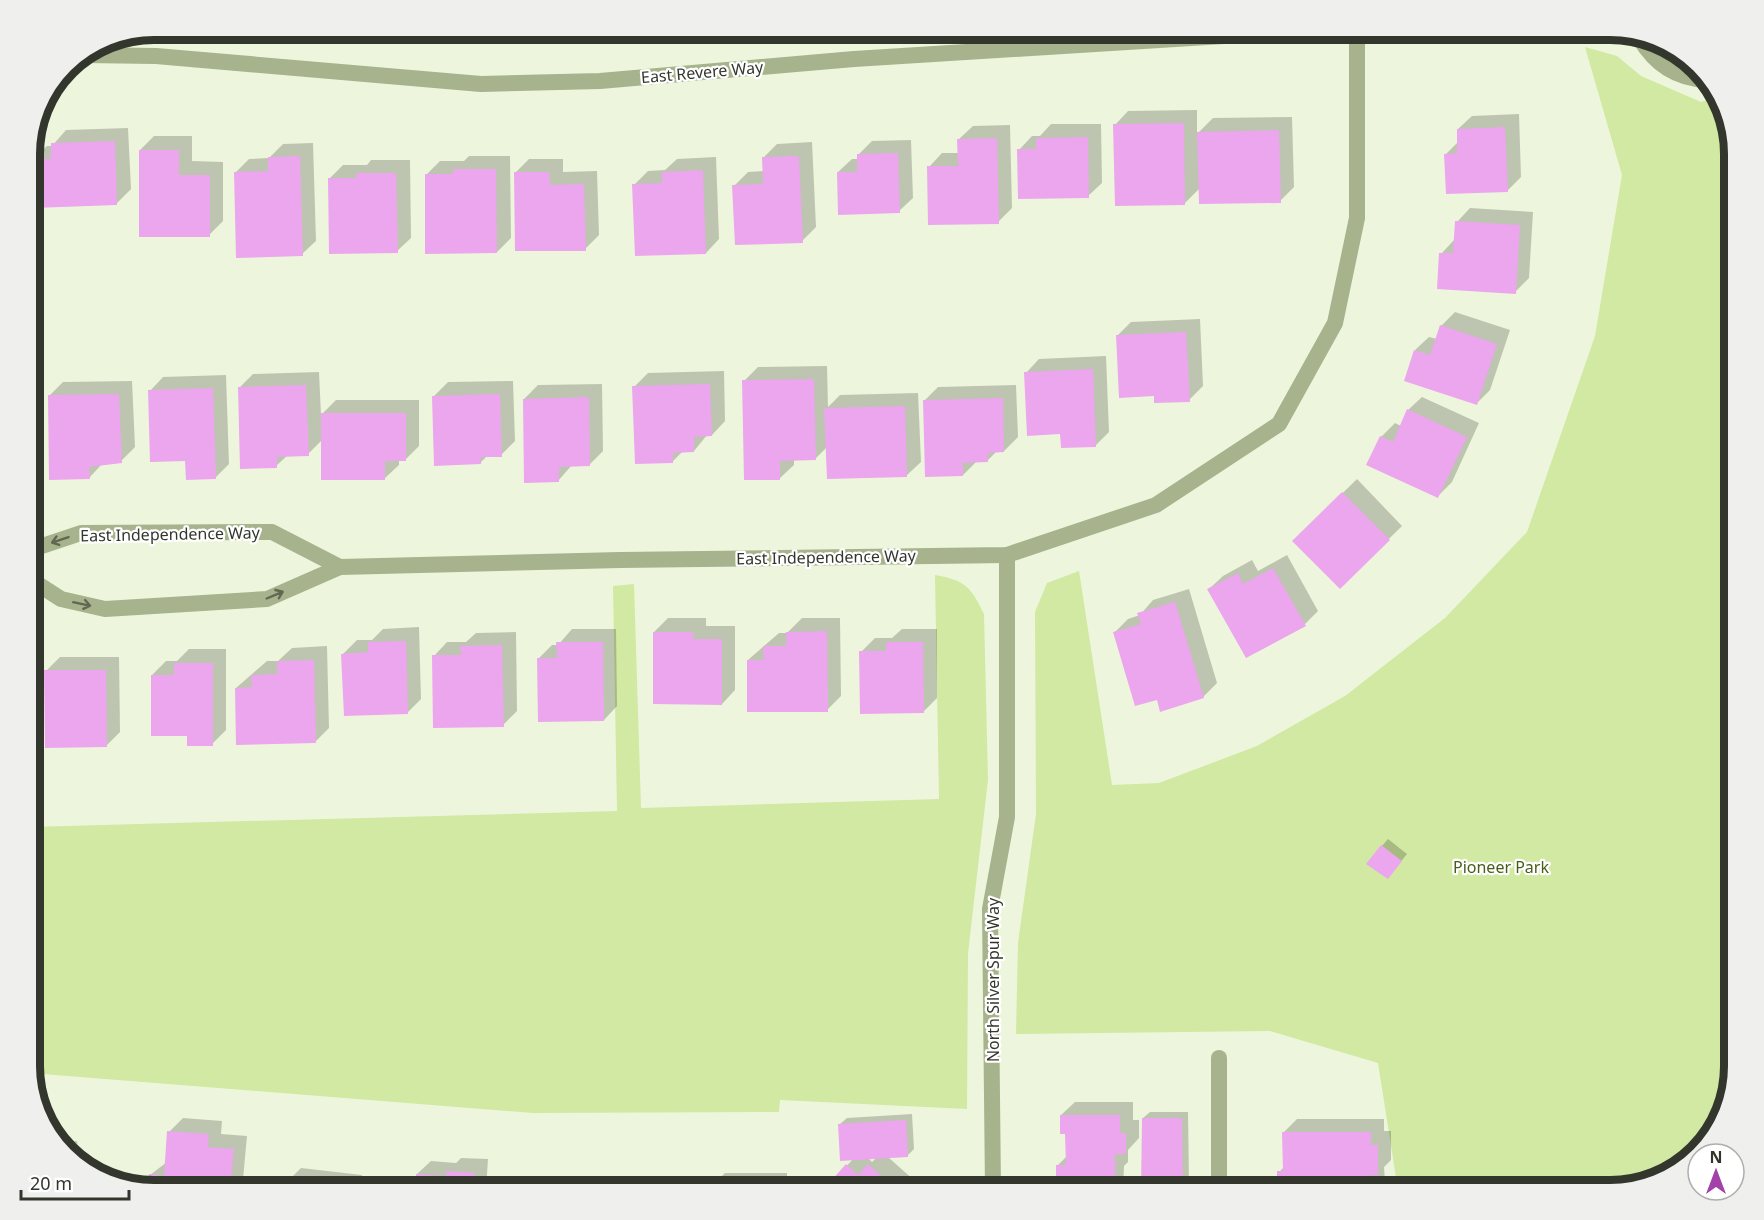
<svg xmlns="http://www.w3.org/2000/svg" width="1764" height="1220" viewBox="0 0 1764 1220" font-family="'Noto Sans',sans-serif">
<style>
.green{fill:#d1e9a2}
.shadow{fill:#0003;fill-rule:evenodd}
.building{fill:#eba6ee}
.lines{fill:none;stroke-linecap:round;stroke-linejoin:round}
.service{stroke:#a6b38c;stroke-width:16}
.minor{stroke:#a6b38c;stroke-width:16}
.oneway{stroke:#606852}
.labels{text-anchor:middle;stroke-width:4.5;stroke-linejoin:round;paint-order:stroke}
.street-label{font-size:16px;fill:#32362c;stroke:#fff}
.park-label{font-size:16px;fill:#4a5c1b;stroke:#fff}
.rim{fill:none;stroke:#32362c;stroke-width:8}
</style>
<rect width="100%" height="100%" fill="#edf6dc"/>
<g class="green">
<path d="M1585,47l32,9 24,20 60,26 17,-6 16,58v912l-21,69 -48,42 -55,13h-212l-20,-127 -108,-32 -254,3 2,-91 18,-129 -1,-202 12,-29 32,-12 33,214 47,-2 98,-37 88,-50 100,-78 82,-86 68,-196 27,-161z"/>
<path d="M935,575c30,5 36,12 49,39l4,166 -20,173 -1,156 -187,-9 -1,12 -246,1 -503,-40v-246l587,-16 -4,-225 21,-2 7,224 298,-9z"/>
</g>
<g class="shadow">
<path d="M1197,110v24l16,-16 79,-1 2,70 -14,14 -80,-13 -16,16 -69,-79 13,-14z"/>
<path d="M1519,114l2,63 -14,14 -61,-37 12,-12v-13l14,-13z"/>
<path d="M1051,124h50l1,59 -14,13 -69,-46 13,-14h8z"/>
<path d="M1010,125l2,83 -14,14 -69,-55 13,-14h17v-14l14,-13z"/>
<path d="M128,128l3,61 -14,14 -83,-17 -4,4v-44l1,16 16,-16h5l14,-16z"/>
<path d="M154,136h38v25l31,1v59l-14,14 -69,-85z"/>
<path d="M911,140l2,58 -14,13 -61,-39 14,-13h6v-4l14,-14z"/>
<path d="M812,142l4,85 -14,14 -68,-55 14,-14 16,-1v-14l13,-13z"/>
<path d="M313,143l3,98 -14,13 -66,-82 13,-13 20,-1 14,-14z"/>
<path d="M469,156h41l1,82 -14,14 -71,-77 14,-14h24z"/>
<path d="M716,157l3,82 -13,14 -72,-68 14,-14 17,-1 12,-11z"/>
<path d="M529,159h34v13l34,-1 2,64 -14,14 -70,-76z"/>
<path d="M371,160h39l1,78 -14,13 -68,-72 14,-14h24z"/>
<path d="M1470,208l63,4 -4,66 -14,14 -74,-38 13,-14 3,-18z"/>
<path d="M1455,312l55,18 -20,60 -13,13 -62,-53 14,-13 8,2 4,-13z"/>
<path d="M1200,319l3,67 -14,14 -34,-5 -38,-59 14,-14z"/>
<path d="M1106,356l3,76 -14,14 -33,-14 -36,-59 13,-14z"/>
<path d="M827,366l1,41 12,-12 78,-2 3,69 -14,13 -80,-28 -12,12h-21v6l-14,13 -36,-97 14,-14z"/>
<path d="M724,371l1,50 -13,14h-5l-13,16h-11l-10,10 -39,-74 14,-14z"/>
<path d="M319,372l2,43 15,-15h83v46l-14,14h-6v5l-14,13 -63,-38 -14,14 -20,1 -12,11 -37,-78 14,-14z"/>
<path d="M226,375l3,89 -14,14 -29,-19 -36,-68 13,-14z"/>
<path d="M132,381l3,66 -14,14 -18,2 -14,15 -40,-82 14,-14z"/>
<path d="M513,381l2,60 -14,14h-13l-8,8 -46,-67 14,-14z"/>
<path d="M602,384l1,67 -14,14h-17l-14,16 -34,-82 14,-14z"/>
<path d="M1016,385l2,52 -14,14h-7l-9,9 -11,1 -14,14 -38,-75 13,-13z"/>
<path d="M30,390h4l2,89 -6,5z"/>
<path d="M1422,397l57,26 -27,59 -14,14 -57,-59 14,-14 6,3 7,-16z"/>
<path d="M1357,479l45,47 -62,61 -46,-46z"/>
<path d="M1287,555l31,56 -13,13 -96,-35 14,-13 29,-16 6,11z"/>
<path d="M1189,589l28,94 -14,14 -45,1 -44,-65 14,-14 12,-4 13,-15z"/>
<path d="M668,618h38v8h29v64l-13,14 -68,-72z"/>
<path d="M802,618h38l1,78 -14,14 -79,-50 31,-27h8z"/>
<path d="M419,627l2,72 -13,13 -65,-58 14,-14h15l11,-11z"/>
<path d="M572,629h44l1,77 -13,14 -66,-61 14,-14h6z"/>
<path d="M902,629h35v69l-14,14 -62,-60 14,-14h17z"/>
<path d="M516,632l1,79 -14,14 -69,-69 13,-14h19l10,-9z"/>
<path d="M327,646l2,82 -14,14 -79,-54 31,-27h11l14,-13z"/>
<path d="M189,649h37v81l-14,14 -24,-9 -36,-60 14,-14h11z"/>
<path d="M60,657h59l1,75 -14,14 -60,-75z"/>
<path d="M1388,839l19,15 -13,16 -12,-24z"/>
<path d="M1075,1102h58v18h6v18l-11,12v12l-4,4 -1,24h-66v-24l10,-10v-23l-6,-18z"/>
<path d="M1150,1112h38l1,71 -7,7 -39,-72z"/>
<path d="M912,1114l2,35 -7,7 -19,1 37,33h-100l29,-32 -14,-34 7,-6zM877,1157l-5,5 -4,-4z"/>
<path d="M183,1118l39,3 -1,13 26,2 -5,54 -93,-2 1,-13 17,-13 2,-30z"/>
<path d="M1297,1119h87v12h7v29l-7,7 1,15 -8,8h-98v-18l5,-5 -1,-34z"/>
<path d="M77,1141l3,23 -19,-21z"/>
<path d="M461,1158l27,1 -2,31h-70l1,-16 14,-13 25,2z"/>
<path d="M301,1168l61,7 -2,15h-74l1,-8z"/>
<path d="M725,1173h62v17h-76v-4z"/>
<path d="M579,1186l34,2v2h-38z"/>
</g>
<g class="building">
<path d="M1184,123l1,82 -70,1 -2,-82z"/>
<path d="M1505,127l3,65 -62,2 -2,-40 13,-1v-24z"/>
<path d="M1279,130l2,73 -82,1 -2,-72z"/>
<path d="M1088,137l1,61 -71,1 -1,-50h19v-11z"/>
<path d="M997,138l2,86 -71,1 -1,-59h31l-1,-27z"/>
<path d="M115,141l2,64 -84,3 -1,-49h19v-16z"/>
<path d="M139,150h40v25h31v62h-71z"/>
<path d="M898,153l2,60 -62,2 -1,-43h20v-18z"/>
<path d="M300,156l3,100 -67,2 -2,-86 34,-1v-14z"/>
<path d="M799,156l4,87 -68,2 -3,-60 31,-1 -1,-27z"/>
<path d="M453,169h43l1,84 -72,1v-80h28z"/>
<path d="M703,170l3,84 -71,2 -3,-72 30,-1v-11z"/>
<path d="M514,172h35l1,13 34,-1 2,67h-71z"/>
<path d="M356,173h40l2,80 -69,1 -1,-76h28z"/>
<path d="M1455,221l65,4 -4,69 -79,-5 2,-36h14z"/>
<path d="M1440,325l57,19 -20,61 -73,-24 10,-31 16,5z"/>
<path d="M1186,332l4,70 -36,1v-7l-35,2 -3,-63z"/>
<path d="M1093,369l3,78 -35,1 -1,-14 -33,2 -3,-64z"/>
<path d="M814,379l2,81 -36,1v19h-36l-2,-100z"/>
<path d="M710,384l2,52 -18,1v15l-21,1v10l-38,1 -3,-78z"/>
<path d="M306,385l3,71 -32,1v11l-37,1 -2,-82z"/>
<path d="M213,388l3,91 -30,1 -1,-19 -35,1 -2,-72z"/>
<path d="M119,394l3,69 -33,4 1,12 -41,1 -1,-85z"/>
<path d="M500,394l2,63h-21v7l-47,2 -2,-70z"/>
<path d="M589,397l1,69 -31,1v15l-35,1 -1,-84z"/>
<path d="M1003,398l1,54 -16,1v9l-25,1v13l-38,1 -2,-77z"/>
<path d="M905,406l2,71 -80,2 -3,-71z"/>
<path d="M1407,409l60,28 -29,61 -72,-33 14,-29 13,6z"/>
<path d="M321,413h85v48h-21v19h-64z"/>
<path d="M1342,492l48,48 -50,49 -48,-48z"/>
<path d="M1273,568l33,58 -60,32 -39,-69 31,-16 5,11z"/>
<path d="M1175,602l29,96 -44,14 -3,-12 -22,6 -22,-74 28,-8 -4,-11z"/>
<path d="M827,631l1,81h-81v-52h17l-1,-14h23v-14z"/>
<path d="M653,632h40v7h29v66l-69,-1z"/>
<path d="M406,641l2,73 -64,2 -3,-62 27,-2v-10z"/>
<path d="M556,642h47l1,79 -66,1 -1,-64h20z"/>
<path d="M886,642h37l1,71 -64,1 -1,-63h27z"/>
<path d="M502,645l2,82 -71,1 -1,-73h29l-1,-9z"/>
<path d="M314,660l2,83 -80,2 -1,-57 17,-1 -1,-12 26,-1v-13z"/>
<path d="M174,663h39v83h-26v-10h-36v-61h23z"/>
<path d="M44,670h62l1,77 -62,1z"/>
<path d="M1381,845l21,16 -14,18 -22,-15z"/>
<path d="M1060,1115h60v18h6v21h-11v23h-5v13h-54v-25h10l-1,-31h-5z"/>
<path d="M1142,1118h40l1,72h-42z"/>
<path d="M906,1120l2,37 -68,4 -2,-37z"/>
<path d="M167,1131l42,3 -1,13 26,2 -4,41 -83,-2 2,-14 15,2z"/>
<path d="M1282,1132h89v13h7v30h-7v15h-94v-19h6z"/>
<path d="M846,1164l12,11 10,-11 29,26h-74z"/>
<path d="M446,1171l29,2 -1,17h-59l1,-16 30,2z"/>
<path d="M286,1181l66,7v2h-67z"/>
<rect x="710" y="1186" width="64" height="4"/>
</g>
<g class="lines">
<path class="service" d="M1219,1058v132"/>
<g class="minor">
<path d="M1640,39c16,26 36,39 66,41"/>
<path d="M84,55l72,1 325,28 119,-3 254,-22 467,-29"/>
<path d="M30,550l51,-17 191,-1 68,35"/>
<path d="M30,579l31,20 44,10 162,-10 73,-32 280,-7 387,-5 149,-50 123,-81 56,-101 22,-105v-188"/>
<path d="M993,1190l-3,-281 17,-92v-262"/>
</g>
</g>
<defs><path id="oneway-shaft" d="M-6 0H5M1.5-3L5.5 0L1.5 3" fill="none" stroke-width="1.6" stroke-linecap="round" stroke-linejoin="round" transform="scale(1.5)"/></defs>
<g class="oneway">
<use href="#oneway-shaft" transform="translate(60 540) rotate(162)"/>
<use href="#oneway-shaft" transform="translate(275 595) rotate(-23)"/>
<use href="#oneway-shaft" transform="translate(82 604) rotate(12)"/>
</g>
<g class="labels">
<g class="street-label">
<text transform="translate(702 72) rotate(-5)" y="6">East Revere Way</text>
<text transform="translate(170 534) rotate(-1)" y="6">East Independence Way</text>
<text transform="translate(826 557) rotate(-1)" y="6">East Independence Way</text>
<text transform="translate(993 980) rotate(-90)" y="6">North Silver Spur Way</text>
</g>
<g class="park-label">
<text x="1501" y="873">Pioneer Park</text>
</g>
</g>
<path d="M0 0H1764V1220H0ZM154 40H1610A114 114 0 0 1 1724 154V1066A114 114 0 0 1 1610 1180H154A114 114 0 0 1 40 1066V154A114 114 0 0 1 154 40Z" fill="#efefee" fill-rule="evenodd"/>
<path class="rim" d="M154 40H1610A114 114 0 0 1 1724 154V1066A114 114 0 0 1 1610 1180H154A114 114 0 0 1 40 1066V154A114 114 0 0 1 154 40Z"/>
<g transform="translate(1716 1172)"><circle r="28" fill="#ffffff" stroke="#adafab" stroke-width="1.5"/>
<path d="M0-4.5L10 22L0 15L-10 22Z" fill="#a241a8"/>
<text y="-9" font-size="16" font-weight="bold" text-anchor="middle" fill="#32362c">N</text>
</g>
<path d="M21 1190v9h108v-9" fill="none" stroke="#32362c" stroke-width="3"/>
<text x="30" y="1190" font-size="18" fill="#32362c" stroke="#ffffff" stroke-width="4.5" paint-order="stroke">20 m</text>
</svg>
